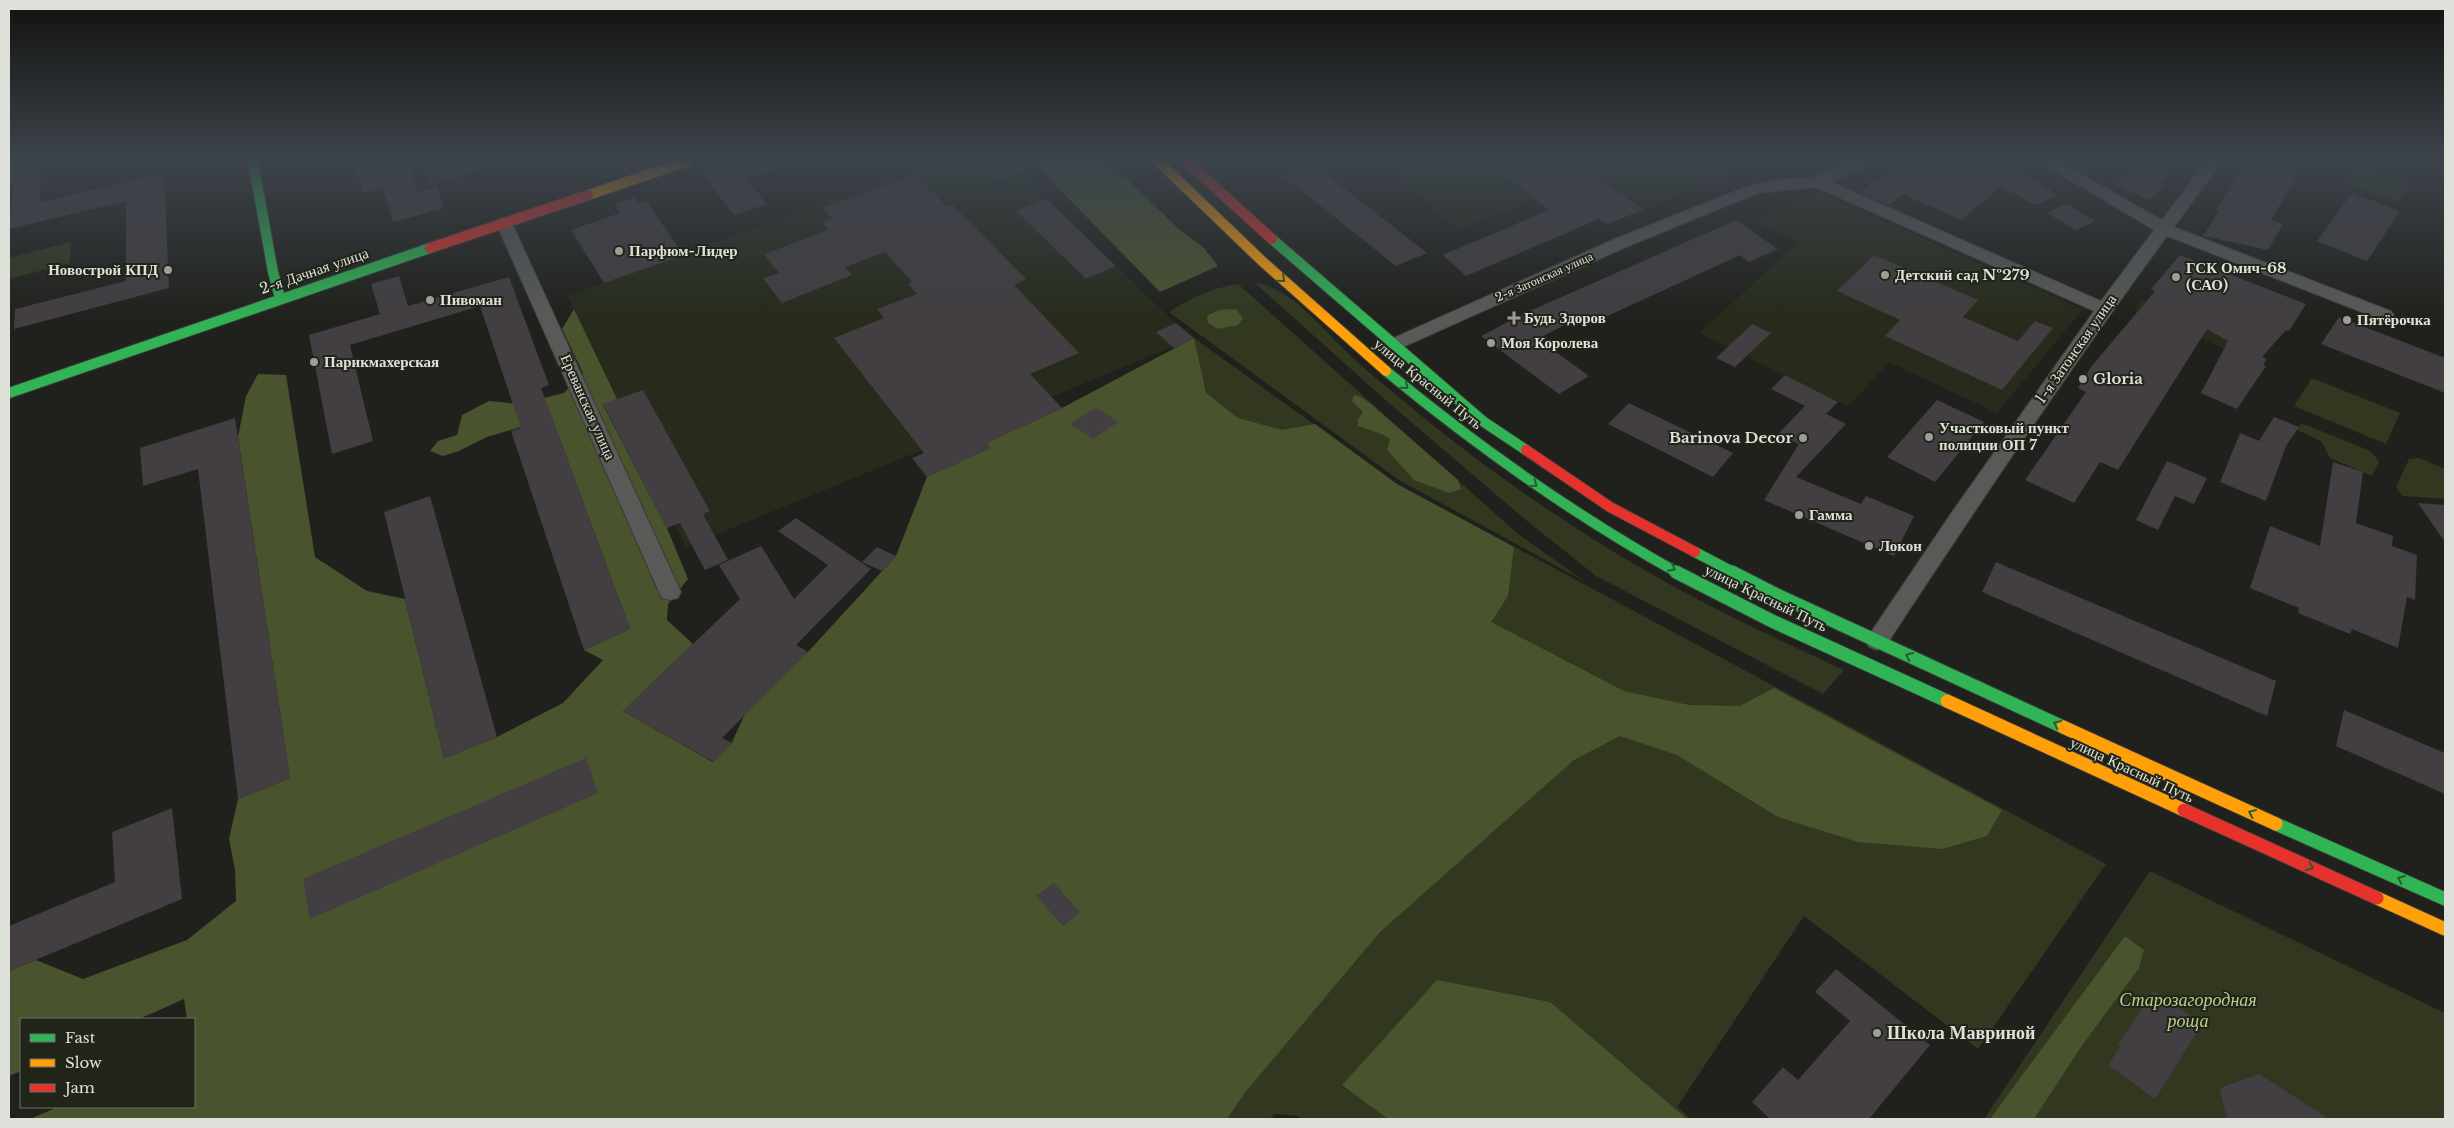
<svg xmlns="http://www.w3.org/2000/svg" width="2454" height="1128" viewBox="0 0 2454 1128" font-family="'Libre Baskerville',serif">
<style>
.built{fill:#262b1b}
.green{fill:#31381f}
.forest{fill:#49532d}
.building{fill:#423e41}
.lines{fill:none;stroke-linecap:round;stroke-linejoin:round}
.street-casing{stroke:#3a3b37;stroke-width:2}
.fast-far1-casing{stroke:#3a3b37;stroke-width:12}
.fast-casing{stroke:#3a3b37;stroke-width:15}
.slow-far1-casing{stroke:#3a3b37;stroke-width:12}
.slow-casing{stroke:#3a3b37;stroke-width:15}
.jam-far1-casing{stroke:#3a3b37;stroke-width:12}
.jam-casing{stroke:#3a3b37;stroke-width:15}
.street{fill:#595a58;fill-rule:evenodd}
.fast-far1{stroke:#30b455;stroke-width:10}
.fast{stroke:#30b455;stroke-width:13}
.slow-far1{stroke:#ff9f0a;stroke-width:10}
.slow{stroke:#ff9f0a;stroke-width:13}
.jam-far1{stroke:#e5322d;stroke-width:10}
.jam{stroke:#e5322d;stroke-width:13}
.oneway{stroke:#275e31}
.poi-dot{fill:#9c9e97;stroke:#212419;stroke-width:2}
.labels{text-anchor:middle;stroke-width:4;stroke-linejoin:round;paint-order:stroke}
.far-street-label{font-size:12px;fill:#dee1d9;stroke:#212419}
.poi-label{font-size:15px;font-weight:bold;fill:#dee1d9;stroke:#212419;text-anchor:start}
.street-label{font-size:15px;fill:#dee1d9;stroke:#212419}
.near-park-label{font-size:18px;font-style:italic;fill:#bbcf89;stroke:#212419}
.near-poi-label{font-size:18px;font-weight:bold;fill:#dee1d9;stroke:#212419;text-anchor:start}
</style>
<rect width="100%" height="100%" fill="#20211c"/>
<g class="built">
<path d="M938,161h69l185,178 -506,208 -118,-251z"/>
<path d="M1378,161h360l10,7 -141,56 -46,-35 -103,40z"/>
<path d="M1817,192l266,117 -86,104 -108,-51 -41,45 -149,-74 100,-91 -45,-20z"/>
<path d="M2142,300l108,47 -7,10 -109,-48z"/>
</g>
<g class="green">
<path d="M420,161h56l4,10 -51,14z"/>
<path d="M2355,166h1l53,19 -12,17 -54,-19z"/>
<path d="M71,242l-1,21 -61,16v-21z"/>
<path d="M1255,283c36,4 71,50 97,74 21,20 44,37 66,56 83,68 172,128 266,179 52,28 106,53 160,78l-21,24 -227,-118 -75,-60 -131,-112z"/>
<path d="M1238,284l280,250 68,48 -187,-102 -230,-168c19,-13 46,-25 69,-28z"/>
<path d="M1194,338l203,146 709,380 -128,185 -174,-133 -127,191 14,12h-390l-3,-3 -23,-2 -6,5h-1063l378,-214 147,-162 14,-29 63,-62 88,-96 31,-79 63,-29 -4,-5 76,-35z"/>
<path d="M2312,378l88,35 -14,31 -92,-38z"/>
<path d="M2301,423l67,27 7,6 4,7 -7,13 -42,-18 -9,-17 -24,-11z"/>
<path d="M2419,458l26,11v30l-43,-3 -6,-9 13,-28z"/>
<path d="M2150,871l295,142v106h-461z"/>
</g>
<g class="forest">
<path d="M1032,161h76l72,69 23,17 15,19 -58,26z"/>
<path d="M574,309l43,90 -14,6 64,123 21,51 -20,25 -1,16 26,24 -70,67 90,51 19,-19 13,-29 63,-62 88,-96 31,-79 63,-29 -4,-5 76,-35 132,-70 12,55 32,25 44,12 33,-6 82,60 117,63 -6,49 -17,26 133,69 65,14 51,1 34,-18 228,122 -15,26 -45,13 -84,-7 -80,-25 -101,-62 -57,-19 -46,24 -195,173 -135,161 -17,25h-1197l28,-12h136v-88h-7l-3,-20 -45,20h-118v52l-12,5v-105l27,-11 47,19 104,-39 49,-39 -1,-31 -6,-31 9,-40 52,-21 -52,-341 8,-41 12,-22 28,1 29,182 52,34 38,8 39,159 53,-21 66,-34 40,-43 -19,-10 46,-21 -78,-211 -65,19 -28,14 -16,5 -13,-5 8,-10 19,-6 5,-20 27,-14 30,3 45,-11 19,-20 -21,-44z"/>
<path d="M1236,309l7,9 -5,7 -20,4 -10,-6 -1,-7 12,-6z"/>
<path d="M1354,395l7,2 11,8 86,75 3,9 -12,4 -35,-13 -27,-30 3,-11 -6,-4 -26,-9v-7l5,-7 -11,-11z"/>
<path d="M2125,936l19,14 -5,18 -58,79 -47,72h-44z"/>
<path d="M1437,980l113,22 137,117h-299l-46,-34z"/>
</g>
<g class="building">
<path d="M9,161h33l-2,41 124,-29 5,115 -155,41 1,-20 111,-28v-80l-117,28 4,-45 -4,1z"/>
<path d="M354,161h54l10,31 19,-5 7,21 -51,14 -10,-34 -20,5z"/>
<path d="M734,161h51l1,4 -40,13 21,26 -33,11 -33,-43z"/>
<path d="M975,161h66v2l-46,18z"/>
<path d="M1487,161h91l65,49 -36,14 -8,-5 -133,57 -23,-21 106,-45z"/>
<path d="M1922,161h80l57,34 -24,10 -34,-19 -40,34 -58,-26 -14,11 -29,-12 11,-10z"/>
<path d="M2135,161h43l-18,24 4,1 -15,14 -33,-15z"/>
<path d="M2246,161h59l-34,59 12,4 -15,26 -65,-14 16,-25 -3,-1z"/>
<path d="M1313,164l114,89 -31,13 -113,-90z"/>
<path d="M916,175l31,32 6,-2 73,74 -12,6 65,68 -49,21 32,34 -76,35 4,5 -63,29 -15,-19 12,-5 -90,-115 50,-20 -7,-9 40,-15 -9,-10 4,-2 -27,-30 -40,15 7,8 -70,28 -19,-25 16,-5 -15,-19 65,-24 -7,-8 10,-4 -9,-10z"/>
<path d="M2352,193l48,18 -33,50 -50,-20z"/>
<path d="M635,197l3,6 8,-2 38,54 -80,28 -33,-53 49,-17 -6,-9z"/>
<path d="M1046,199l36,34 34,33 -30,13 -70,-68z"/>
<path d="M2067,204l28,17 -19,9 -29,-17z"/>
<path d="M1736,220l42,29 -29,13 -9,-7 -152,70 -10,-7 -40,21 51,37 -30,18 -78,-58 42,-22z"/>
<path d="M1874,255l104,45 -15,17 55,24 17,-20 18,7 -51,62 -117,-54 15,-16 -63,-29z"/>
<path d="M2180,255l126,49 -17,27 -3,-1 -24,27 5,2 -4,6 3,1 -29,43 -36,-16 27,-52 -21,-12 -89,141 -18,-8 -26,41 -49,-23 61,-88 -8,-4 13,-21 64,-76 -4,-2z"/>
<path d="M399,276l9,30 101,-29 40,108 -8,3 89,241 -46,21 -73,-219 10,-3 -41,-122 -130,39 23,96 -41,13 -23,-119 71,-21 -9,-30z"/>
<path d="M2339,317l106,41v35l-124,-49z"/>
<path d="M1176,323l18,15 -20,10 -18,-16z"/>
<path d="M1752,324l19,9 -36,34 -19,-9z"/>
<path d="M1785,375l53,27 -12,12 20,10 -50,53 65,27 5,-8 48,20 -20,40 -130,-56 35,-56 -21,-10 27,-28 -34,-17z"/>
<path d="M643,390l67,121 -7,3 25,46 -23,10 -25,-47 -13,5 -64,-124z"/>
<path d="M1937,400l47,22 -49,60 -48,-25z"/>
<path d="M1629,403l104,50 -20,24 -105,-53z"/>
<path d="M1096,407l22,15 -25,17 -23,-15z"/>
<path d="M2274,417l25,10 -13,19 -20,55 -46,-19 20,-49 19,8z"/>
<path d="M235,418l55,360 -52,21 -40,-330 -55,17 -3,-38z"/>
<path d="M2167,461l40,17 -13,26 -19,-8 -17,34 -22,-10z"/>
<path d="M2333,462l30,10 -7,51 37,13 -1,10 25,9 -2,45 -8,-3 -9,51 -46,-19 -2,5 -52,-21 1,-5 -49,-20 20,-62 50,20z"/>
<path d="M430,496l67,241 -53,21 -60,-246z"/>
<path d="M2418,503l27,2v37z"/>
<path d="M796,518l75,51 -75,76 12,7 -86,86 10,5 -18,19 -91,-51 117,-112 -21,-34 42,-19 33,53 34,-34 -50,-34z"/>
<path d="M877,547l19,9 -14,15 -20,-9z"/>
<path d="M1996,562l280,119 -9,35 -285,-124z"/>
<path d="M2344,710l101,43v41l-109,-48z"/>
<path d="M586,758l12,35 -288,126 -7,-40z"/>
<path d="M172,808l10,91 -173,72v-45l106,-44 -3,-50z"/>
<path d="M1054,883l26,29 -17,14 -27,-30z"/>
<path d="M1836,969l94,76 -61,74h-99l-18,-17 31,-35 15,13 52,-59 -35,-29z"/>
<path d="M2154,991l48,33 -47,75 -47,-34 12,-18 -2,-2z"/>
<path d="M2259,1074l70,45h-102l-7,-31z"/>
</g>
<g class="lines">
<g class="street-casing">
<g id="street">
<path d="M1851,161h22l-2,3 -40,18 270,119 53,-71 -116,-69h20l104,59 44,-59h16l-48,66 217,84 3,4 -3,4h-12l-212,-83c-98,134 -191,272 -282,411l-8,3 -8,-3 -3,-6 3,-6 83,-123 142,-201 -278,-124 -58,6 -134,55 -223,100 -6,2 -6,-2 -3,-4 3,-4 223,-100 136,-54 26,-6 41,-3z"/>
<path d="M504,218l6,1 2,4 169,369 -3,6 -8,2 -8,-2 -3,-6 -163,-369 2,-4z"/>
</g>
</g>
<g class="fast-far1-casing">
<g id="fast-far1">
<path d="M253,161l20,111 7,26"/>
<path d="M1272,239l212,183 42,28"/>
<path d="M1386,371c92,76 188,144 292,202"/>
<path d="M9,393l421,-145"/>
<path d="M1695,552l40,21"/>
</g>
</g>
<g class="fast-casing">
<g id="fast">
<path d="M1676,572l96,49 175,80"/>
<path d="M1732,572l43,22 288,133"/>
<path d="M2276,824l169,75"/>
</g>
</g>
<g class="slow-far1-casing">
<g id="slow-far1">
<path d="M1158,161l104,100 124,110"/>
<path d="M588,195l100,-34"/>
</g>
</g>
<g class="slow-casing">
<g id="slow">
<path d="M1947,701l237,109"/>
<path d="M2063,727l213,97"/>
<path d="M2377,898l68,31"/>
</g>
</g>
<g class="jam-far1-casing">
<g id="jam-far1">
<path d="M1186,161l86,78"/>
<path d="M430,248l158,-53"/>
<path d="M1526,450l84,57 85,45"/>
</g>
</g>
<g class="jam-casing">
<path id="jam" d="M2184,810l193,88"/>
</g>
<use href="#street" class="street"/>
<use href="#fast-far1" class="fast-far1"/>
<use href="#fast" class="fast"/>
<use href="#slow-far1" class="slow-far1"/>
<use href="#slow" class="slow"/>
<use href="#jam-far1" class="jam-far1"/>
<use href="#jam" class="jam"/>
</g>
<defs><path id="oneway-chevron" d="M-2-3.5L2.5 0L-2 3.5" fill="none" stroke-width="1.6" stroke-linecap="round" stroke-linejoin="round" transform="scale(1.25)"/></defs>
<g class="oneway">
<use href="#oneway-chevron" transform="translate(1282 279) rotate(41)"/>
<use href="#oneway-chevron" transform="translate(1405 386) rotate(40)"/>
<use href="#oneway-chevron" transform="translate(1534 484) rotate(35)"/>
<use href="#oneway-chevron" transform="translate(1672 568) rotate(28)"/>
<use href="#oneway-chevron" transform="translate(1909 656) rotate(-155)"/>
<use href="#oneway-chevron" transform="translate(2057 724) rotate(-155)"/>
<use href="#oneway-chevron" transform="translate(2252 813) rotate(-156)"/>
<use href="#oneway-chevron" transform="translate(2310 867) rotate(24)"/>
<use href="#oneway-chevron" transform="translate(2401 879) rotate(-156)"/>
</g>
<linearGradient id="sky" x2="0" y2="1"><stop stop-color="#12120f"/><stop offset="0.5" stop-color="#3c434b"/><stop offset="1" stop-color="#3c434b" stop-opacity="0"/></linearGradient>
<rect width="2454" height="319" fill="url(#sky)"/>
<g class="poi-dot">
<circle cx="619" cy="251" r="5"/>
<circle cx="168" cy="270" r="5"/>
<circle cx="1885" cy="275" r="5"/>
<circle cx="2176" cy="277" r="5"/>
<circle cx="430" cy="300" r="5"/>
<path d="M1511.5 310.5h5v5h5v5h-5v5h-5v-5h-5v-5h5z"/>
<circle cx="2347" cy="320" r="5"/>
<circle cx="1491" cy="343" r="5"/>
<circle cx="314" cy="362" r="5"/>
<circle cx="2083" cy="379" r="5"/>
<circle cx="1929" cy="437" r="5"/>
<circle cx="1803" cy="438" r="5"/>
<circle cx="1799" cy="515" r="5"/>
<circle cx="1869" cy="546" r="5"/>
<circle cx="1877" cy="1033" r="5"/>
</g>
<g class="labels">
<g class="far-street-label">
<text transform="translate(1544 277) rotate(-24)" y="4">2-я Затонская улица</text>
</g>
<g class="poi-label">
<text x="629" y="256">Парфюм-Лидер</text>
<text x="2186" y="273">ГСК Омич-68<tspan x="2186" dy="17">(САО)</tspan></text>
<text x="158" y="275" text-anchor="end">Новострой КПД</text>
<text x="1895" y="280">Детский сад №279</text>
<text x="440" y="305">Пивоман</text>
<text x="1524" y="323">Будь Здоров</text>
<text x="2357" y="325">Пятёрочка</text>
<text x="1501" y="348">Моя Королева</text>
<text x="324" y="367">Парикмахерская</text>
<text x="2093" y="384">Gloria</text>
<text x="1939" y="433">Участковый пункт<tspan x="1939" dy="17">полиции ОП 7</tspan></text>
<text x="1793" y="443" text-anchor="end">Barinova Decor</text>
<text x="1809" y="520">Гамма</text>
<text x="1879" y="551">Локон</text>
</g>
<g class="street-label">
<text transform="translate(314 271) rotate(-19)" y="5">2-я Дачная улица</text>
<text transform="translate(2076 349) rotate(-55)" y="5">1-я Затонская улица</text>
<text transform="translate(1428 384) rotate(39)" y="5">улица Красный Путь</text>
<text transform="translate(588 407) rotate(66)" y="5">Ереванская улица</text>
<text transform="translate(1766 598) rotate(26)" y="5">улица Красный Путь</text>
<text transform="translate(2132 770) rotate(25)" y="5">улица Красный Путь</text>
</g>
<g class="near-park-label">
<text x="2188" y="1006">Старозагородная<tspan x="2188" dy="21">роща</tspan></text>
</g>
<g class="near-poi-label">
<text x="1887" y="1039">Школа Мавриной</text>
</g>
</g>
<rect width="2454" height="1128" fill="none" stroke="#dee1d9" stroke-width="20"/>
<rect x="20" y="1018" width="175" height="90" fill="#212419" stroke="#6d7066"/>
<rect x="30" y="1034" width="25" height="8" fill="#30b455" stroke="#6d7066"/>
<text x="65" y="1043" font-size="15" fill="#dee1d9">Fast</text>
<rect x="30" y="1059" width="25" height="8" fill="#ff9f0a" stroke="#6d7066"/>
<text x="65" y="1068" font-size="15" fill="#dee1d9">Slow</text>
<rect x="30" y="1084" width="25" height="8" fill="#e5322d" stroke="#6d7066"/>
<text x="65" y="1093" font-size="15" fill="#dee1d9">Jam</text>
</svg>
